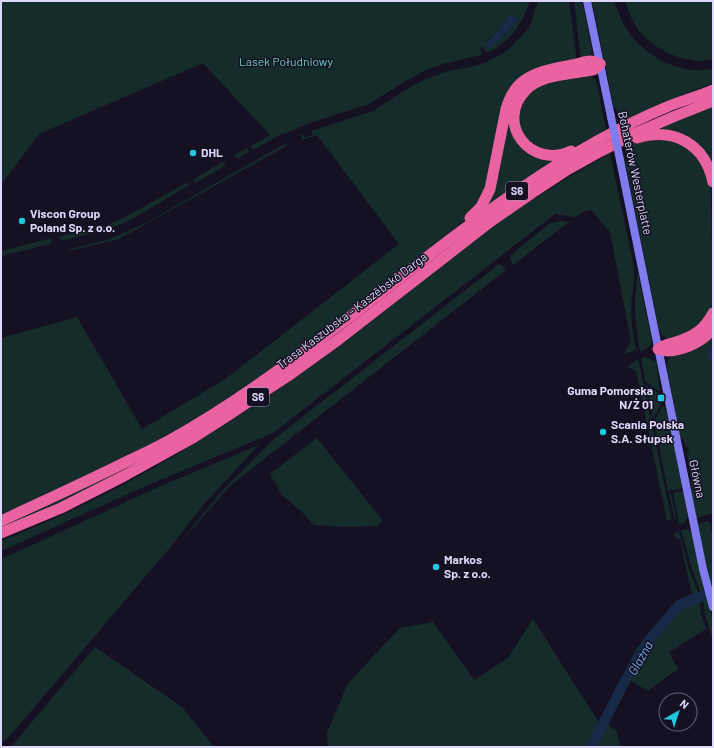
<svg xmlns="http://www.w3.org/2000/svg" width="714" height="748" viewBox="0 0 714 748" font-family="Barlow,sans-serif">
<style>
.green{fill:#152c2b;fill-rule:evenodd}
.water{fill:#172947}
.lines{fill:none;stroke-linecap:round;stroke-linejoin:round}
.river{stroke:#172947;stroke-width:10}
.secondary{stroke:#817ced;stroke-width:8}
.highway{stroke:#ea63a1;stroke-width:11}
.secondary-bridge{stroke:#817ced;stroke-width:8}
.poi-dot{fill:#1fc8df;stroke:#151123;stroke-width:1.5}
.labels{text-anchor:middle;stroke-width:3;stroke-linejoin:round;paint-order:stroke}
.shield{fill:#151123;stroke:#a19cba;stroke-width:1}
.shield-label{font-size:11px;font-weight:bold;fill:#ddd8fa}
.park-label{font-size:12px;fill:#6ed0ba;stroke:#151123}
.poi-label{font-size:12px;font-weight:bold;fill:#ddd8fa;stroke:#151123;text-anchor:start}
.street-label{font-size:12px;fill:#ddd8fa;stroke:#151123}
.water-label{font-size:13px;font-style:italic;fill:#74b2ec;stroke:#151123}
</style>
<rect width="100%" height="100%" fill="#151123"/>
<g class="green">
<path d="M1,1h529c-6,18 -15,33 -30,44 -4,3 -9,7 -14,7l-4,-5 -2,1 2,6 -1,1 -38,9 -17,6 -22,12 -35,22 -62,20 -23,10 -1,-1 -28,16h-3l-1,-3 19,-11 -67,-72 -164,71 -38,51zM508,16h5v11l-9,9 -15,11 -4,-5 13,-11z"/>
<path d="M538,1h31l8,61 -59,19 -31,104 -14,27 -8,8 -131,104 -78,56 -54,35 -51,29 -150,73v-179l76,-21 65,112 82,-49 175,-136 -82,-109 -14,5 -1,-3 -2,2 1,-3 2,-2 2,4 8,-3 -2,-4 62,-20 39,-25 12,-6 21,-8 34,-7 8,-3 15,-8 8,-6 19,-20z"/>
<path d="M574,1h8l10,48c0,7 -5,9 -11,11z"/>
<path d="M592,1h22c4,10 7,20 13,29 18,27 53,45 86,39v14l-55,22 -38,18 -4,-15h-2z"/>
<path d="M625,1h88v59c-5,0 -11,1 -16,1 -21,-2 -43,-13 -57,-29 -7,-9 -12,-21 -15,-31z"/>
<path d="M591,76l4,4 2,4 9,46c-11,6 -39,24 -51,22 -8,-1 -19,-6 -27,-8l-11,-22v-8l12,-23 18,-9z"/>
<path d="M521,91l-7,43 44,25 -75,49 23,-87z"/>
<path d="M713,106v64l-6,-11 -48,-28 -1,-2z"/>
<path d="M641,140h33l23,16 13,25 1,14 2,106 -4,13 -17,18 -24,7c-5,-2 -7,-5 -9,-9l-34,-169h2l-2,-15z"/>
<path d="M286,144l2,1 -169,94 -51,12 2,-2 37,-9 37,-16 137,-78z"/>
<path d="M247,148l2,3 -2,2 -9,5 -5,-2z"/>
<path d="M610,153l24,114c1,14 -2,27 -3,41 0,13 2,27 5,41l-2,2 -10,3 7,-13 -21,-109 -19,-22 -9,2 -6,5 -21,-3 -282,219 -127,53 -145,65v-10c39,-16 78,-33 116,-53 72,-39 142,-84 209,-132 55,-40 106,-85 161,-125 39,-29 81,-54 123,-78z"/>
<path d="M224,161l1,3 -2,3 -28,16 -1,-4z"/>
<path d="M188,182v4l-61,36 -25,9 -37,9c-3,1 -5,-1 -7,-3l44,-10 23,-10z"/>
<path d="M562,221l7,1 -56,43 -3,-6 2,-5 38,-31z"/>
<path d="M52,238v2l-2,4 -49,12v-5z"/>
<path d="M499,264l2,1 5,5 -275,215 -54,61 43,-53 54,-54z"/>
<path d="M637,268l15,75 -3,4 -9,5c-3,-17 -5,-33 -5,-50 0,-11 3,-22 2,-34z"/>
<path d="M713,333v180l-16,5 -1,-1 -7,-27 3,-1 -5,-36 2,-1 -1,-5h-2l-2,-6 -5,-7 -12,-67c0,-6 1,-9 5,-12z"/>
<path d="M648,357l6,4h2l4,30h-1l-14,-10 -4,-23z"/>
<path d="M637,360l2,1v2l32,154v2l-4,2 -31,-150 -9,-4z"/>
<path d="M646,384l12,9 3,12 -8,14z"/>
<path d="M664,406l5,13 14,69 -15,3 -14,-69 8,-15z"/>
<path d="M191,435l-109,58 -81,36v-3z"/>
<path d="M317,438l66,83 -6,5 -31,1 -32,-2 -13,-14 -19,-16 -12,-21z"/>
<path d="M259,445l-56,60 -30,39 -153,180 -19,21v-186l42,-19 120,-55z"/>
<path d="M684,491l4,26 -4,6 -5,1 -6,-31z"/>
<path d="M671,493l6,29 -3,-5 -5,-23z"/>
<path d="M708,521l3,4v4l-1,1 3,3v64l-16,-71 3,-3z"/>
<path d="M687,529l3,1 3,6 11,53 9,29v22l-8,-25 -2,-15 -3,-9 -8,-22 -11,-39z"/>
<path d="M679,531l9,36 9,23 3,11 1,14 5,14 -37,23 9,17 -30,22 -18,-11 -23,45 9,5 5,17h-293l-1,-14 21,-50 52,-55 33,-6 41,58 34,-22 25,-39 65,102 2,1 36,-73 38,-45 7,-6 11,-4 -12,-54 -7,-5z"/>
<path d="M95,647l87,60 32,40h-203z"/>
</g>
<g class="water">
<path d="M508,16c4,-1 7,1 10,4 -8,11 -18,19 -29,28l-4,-5 13,-12z"/>
<path d="M713,347v12l-5,1 -1,-12z"/>
</g>
<g class="lines">
<path class="river" d="M591,747l33,-64 24,-42 31,-36 24,-9 10,-2"/>
<g class="secondary">
<path d="M587,1l24,116"/>
<path d="M620,160l83,409 10,38"/>
</g>
<g class="highway">
<path d="M637,138c37,-11 68,6 76,44"/>
<path d="M571,151c-40,19 -77,-28 -45,-61 14,-14 36,-15 54,-18 4,-1 9,-1 13,-2 2,-1 5,-4 7,-6"/>
<path d="M470,218l11,-11 9,-18 16,-80c3,-10 7,-19 15,-26 15,-13 37,-15 55,-19 5,-1 10,-3 15,-3 3,0 6,2 9,3"/>
<path d="M658,349c5,-4 11,-5 18,-7 18,-6 28,-12 37,-29"/>
<path d="M660,350c18,4 41,-7 53,-21"/>
<path d="M1,521c43,-20 87,-40 129,-61 13,-6 25,-12 38,-19 40,-22 79,-48 116,-75 82,-58 158,-125 242,-181 44,-30 95,-59 143,-79 15,-6 30,-10 44,-16"/>
<path d="M1,533l60,-25 63,-32 67,-37 36,-23 61,-40 50,-36 152,-118 42,-29 35,-23 34,-19 35,-18 37,-16 40,-16"/>
</g>
<path class="secondary-bridge" d="M611,117l9,43"/>
</g>
<g class="poi-dot">
<circle cx="193" cy="153" r="4"/>
<circle cx="22" cy="221" r="4"/>
<rect x="657" y="394" width="8" height="8" rx="2"/>
<circle cx="603" cy="432" r="4"/>
<circle cx="436" cy="567" r="4"/>
</g>
<g class="labels">
<g class="shield">
<rect x="506" y="182" width="22" height="18" rx="3"/>
<rect x="247" y="388" width="22" height="18" rx="3"/>
</g>
<g class="shield-label">
<text x="517" y="195">S6</text>
<text x="258" y="401">S6</text>
</g>
<g class="park-label">
<text x="286" y="66">Lasek Południowy</text>
</g>
<g class="poi-label">
<text x="201" y="157">DHL</text>
<text x="30" y="218">Viscon Group<tspan x="30" dy="14">Poland Sp. z o.o.</tspan></text>
<text x="653" y="395" text-anchor="end">Guma Pomorska<tspan x="653" dy="14">N/Ż 01</tspan></text>
<text x="611" y="429">Scania Polska<tspan x="611" dy="14">S.A. Słupsk</tspan></text>
<text x="444" y="564">Markos<tspan x="444" dy="14">Sp. z o.o.</tspan></text>
</g>
<g class="street-label">
<text transform="translate(635 173) rotate(78)" y="4">Bohaterów Westerplatte</text>
<text transform="translate(352 311) rotate(-37)" y="4">Trasa Kaszubska – Kaszëbskô Darga</text>
<text transform="translate(697 479) rotate(78)" y="4">Główna</text>
</g>
<g class="water-label">
<text transform="translate(640 658) rotate(-60)" y="5">Glaźna</text>
</g>
</g>
<rect width="714" height="748" fill="none" stroke="#ddd8fa" stroke-width="4"/>
<g transform="translate(678 712) rotate(39)"><circle r="19" fill="#151123" stroke="#656179"/>
<path d="M0-3L7 15L0 10L-7 15Z" fill="#1fc8df"/>
<text y="-6" font-size="11" font-weight="bold" text-anchor="middle" fill="#ddd8fa">N</text>
</g>
</svg>
